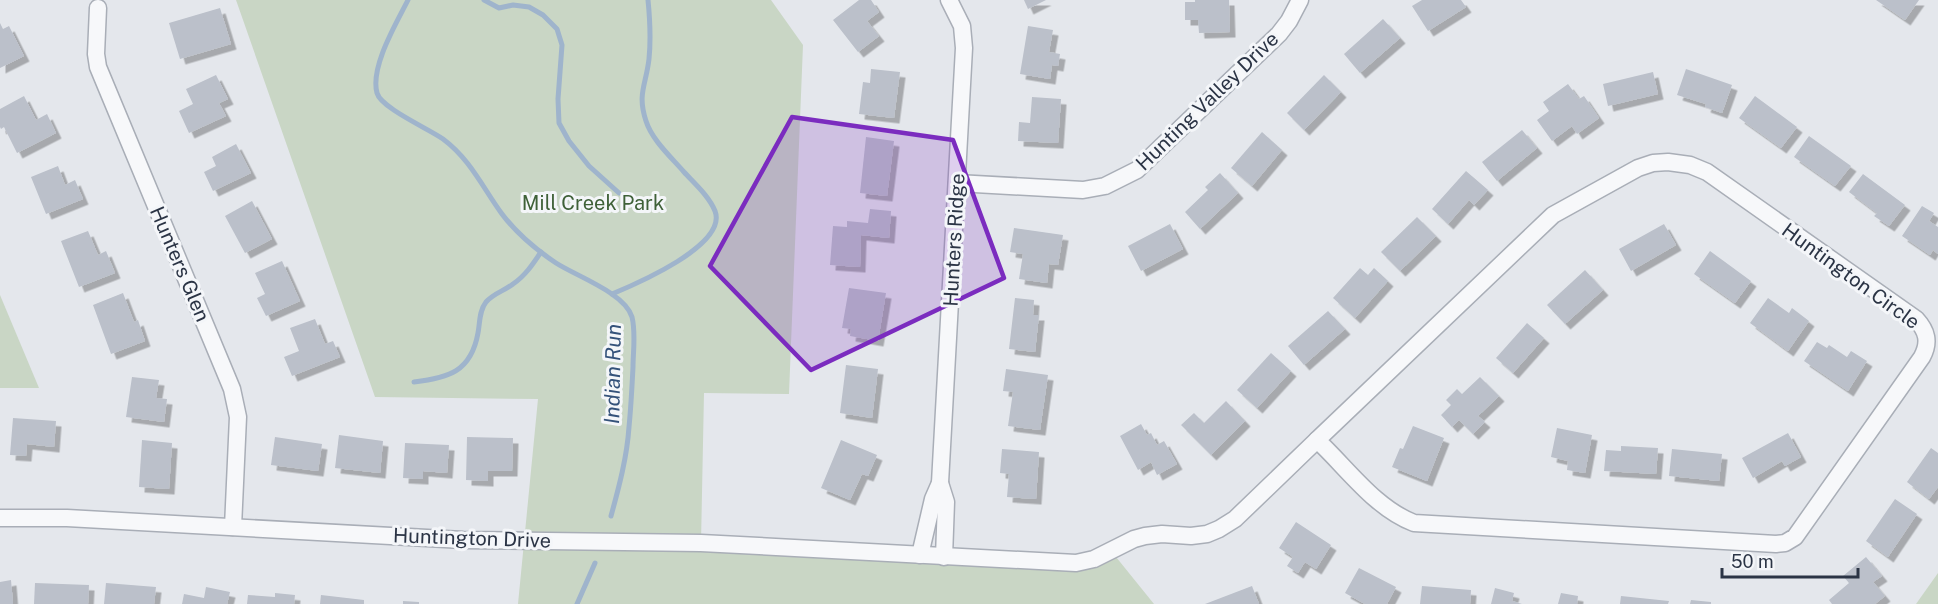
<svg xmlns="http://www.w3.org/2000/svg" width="1938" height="604" viewBox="0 0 1938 604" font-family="'Public Sans',sans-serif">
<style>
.green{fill:#c9d6c5}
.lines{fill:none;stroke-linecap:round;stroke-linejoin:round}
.stream{stroke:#9fb4cc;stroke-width:5}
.building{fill:#bbc0ca;filter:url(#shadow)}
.street-casing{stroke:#a9aeb7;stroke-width:19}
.street{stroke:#f7f8fa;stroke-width:16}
.marked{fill:#7b2cbf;fill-opacity:0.2;stroke:#7b2cbf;stroke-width:4.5;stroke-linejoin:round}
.labels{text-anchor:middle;stroke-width:6;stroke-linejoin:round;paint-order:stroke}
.street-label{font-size:20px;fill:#2b3445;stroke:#f4f6f9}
.park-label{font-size:20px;fill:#3f6138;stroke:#f4f6f9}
.water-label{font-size:21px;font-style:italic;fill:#34527a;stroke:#f4f6f9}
</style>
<defs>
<filter id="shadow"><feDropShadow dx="5.5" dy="5.5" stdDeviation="0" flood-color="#0004"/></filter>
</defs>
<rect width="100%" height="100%" fill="#e4e7ec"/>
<g class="green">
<path d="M236,0h535l32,45 -14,349 -85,-1 -3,150 375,20 36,-11 42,52h-636l20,-205 -163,-2z"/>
<path d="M0,295l39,93h-39z"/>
<path d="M1938,573v31h-22z"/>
</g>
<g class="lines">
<g class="stream">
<path d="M408,0c-12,24 -38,67 -31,93 4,15 52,36 66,46 27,20 40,49 59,75 15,20 33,35 54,49 20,13 69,30 76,54 4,16 1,35 1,50 -1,20 -2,40 -4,60 -2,30 -10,60 -18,89"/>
<path d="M484,0l15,8 14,-3 16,2 14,8 14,14 5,16 -4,54 1,24 10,18 20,25 30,27"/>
<path d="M612,294c24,-10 116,-49 103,-83 -6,-15 -21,-28 -31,-39 -13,-15 -32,-32 -38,-51 -9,-27 0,-36 3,-62 2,-20 1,-39 -1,-59"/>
<path d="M414,382c34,-4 57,-10 64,-49 2,-10 1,-22 8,-31 8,-9 18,-11 27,-18 12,-8 20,-20 28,-32"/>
<path d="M577,604l18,-41"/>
</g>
</g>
<g class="building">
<path d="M859,0h12l8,12 -12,9 12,15 -21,16 -25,-32z"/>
<path d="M1024,0h22l-18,9z"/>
<path d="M1195,0h34l1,32 -31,1 -1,-13h-13v-18h10z"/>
<path d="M1422,0h39l5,7 -38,24 -16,-25z"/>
<path d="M1876,0h43l-14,20z"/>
<path d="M220,8l11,36 -51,15 -11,-36z"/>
<path d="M1383,19l17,19 -40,35 -16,-19z"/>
<path d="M0,23l3,6 6,-3 15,30 -24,12z"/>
<path d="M1028,26l25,4 -4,22 11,2 -2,12 -6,-1 -2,14 -30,-5z"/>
<path d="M871,69l29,3 -6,46 -35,-4 4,-32 7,1z"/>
<path d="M1686,69l46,16 -10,28 -17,-6 1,-3 -29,-9z"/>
<path d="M1653,72l5,22 -50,12 -5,-22z"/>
<path d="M216,75l12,24 -9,4 7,13 -37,17 -10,-22 14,-7 -7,-15z"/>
<path d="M1324,75l17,17 -37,38 -17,-17z"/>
<path d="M1568,84l11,15 5,-3 15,22 -22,16 -5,-8 -20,15 -15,-21 12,-9 -6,-9z"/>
<path d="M24,96l12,24 11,-6 9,19 -39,20 -13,-26 -3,2 -1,-2v-18z"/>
<path d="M1755,96l42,31 -16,21 -42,-30z"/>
<path d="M1032,97l29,2 -3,44 -40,-2 1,-19 11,1z"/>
<path d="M1522,130l15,18 -40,33 -15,-19z"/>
<path d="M1262,132l20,18 -30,36 -21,-18z"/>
<path d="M1809,136l42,30 -16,20 -41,-29z"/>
<path d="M866,137l28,4 -7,55 -27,-3z"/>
<path d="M236,144l15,29 -38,18 -9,-19 12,-6 -4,-9z"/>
<path d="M58,166l7,19 10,-5 8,19 -37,15 -15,-37z"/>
<path d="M1466,171l22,19 -14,15 -5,-5 -21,24 -16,-15z"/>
<path d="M1220,173l18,20 -38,36 -15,-17 23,-22 -3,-3z"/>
<path d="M1863,174l42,31 -16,21 -15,-10 3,-3 -28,-21z"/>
<path d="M252,201l20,38 -27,14 -20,-37z"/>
<path d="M1922,206l12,7 -5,8 9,6v27l-5,-4 -3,5 -28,-19z"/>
<path d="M870,209l21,2 -2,27 -28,-3 -1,32 -30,-2 3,-39 14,1v-6l21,2z"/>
<path d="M1417,217l19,19 -36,35 -19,-19z"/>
<path d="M1170,224l13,25 -42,22 -13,-25z"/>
<path d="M1664,224l12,21 -45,26 -12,-22z"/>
<path d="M1014,228l49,7 -5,30 -9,-1 -2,19 -28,-4 4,-25 -13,-2z"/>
<path d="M88,231l10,24 8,-4 9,22 -36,14 -18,-46z"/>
<path d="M1710,251l41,30 -16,22 -41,-29z"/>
<path d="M282,261l18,40 -34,15 -9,-18 8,-4 -10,-21z"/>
<path d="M1360,268l8,7 6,-7 14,13 -33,37 -22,-20z"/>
<path d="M1585,270l18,20 -38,34 -18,-19z"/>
<path d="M849,288l37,5 -8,48 -28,-5 1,-7 -9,-1z"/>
<path d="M123,293l11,29 4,-2 7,21 -34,13 -18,-49z"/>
<path d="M1015,298l19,2 -1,15h6l-4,37 -26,-3z"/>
<path d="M1768,298l21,15 3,-5 17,13 -21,30 -38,-28z"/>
<path d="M1328,311l17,18 -41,36 -16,-19z"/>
<path d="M315,319l10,25 8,-3 7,16 -48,19 -8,-19 15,-6 -9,-23z"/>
<path d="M1527,323l17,15 -31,35 -17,-15z"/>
<path d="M1817,342l10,6 2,-3 18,12 4,-6 16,10 -19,30 -44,-30z"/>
<path d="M1271,353l20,18 -34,37 -20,-18z"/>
<path d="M846,365l32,4 -6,49 -32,-5z"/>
<path d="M1006,369l42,6 -8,55 -32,-4 5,-34 -10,-1z"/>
<path d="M132,377l27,3 -3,18 11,1 -3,23 -38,-5z"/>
<path d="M1480,377l19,19 -21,20 7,6 -12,12 -14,-14 -7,7 -11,-12 10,-10 -5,-5 11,-11 5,5z"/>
<path d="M1226,401l19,20 -34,34 -30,-30 13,-12 10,10z"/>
<path d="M13,418l43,3 -2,26 -27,-3 -1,12 -16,-1z"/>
<path d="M1141,424l6,11 4,-2 6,12 7,-4 13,23 -20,11 -6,-13 -13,8 -18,-34z"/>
<path d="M1413,426l31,12 -17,43 -35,-14 8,-19 3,1z"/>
<path d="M1557,428l35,7 -7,38 -18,-3 1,-9 -17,-4z"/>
<path d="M1788,433l13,24 -16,9 -3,-5 -29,17 -11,-20z"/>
<path d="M339,435l44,6 -3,32 -45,-5z"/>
<path d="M275,437l47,7 -4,27 -47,-6z"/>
<path d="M467,437l46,1 -1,33h-24v10l-22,-1z"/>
<path d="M142,440l30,3 -3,46 -30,-2z"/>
<path d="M841,440l36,15 -9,21 -6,-2 -12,26 -29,-12z"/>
<path d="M405,443l44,2 -2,28 -24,-2v8l-20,-1z"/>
<path d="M1621,446l37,2 -2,26 -52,-3 2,-21 15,1z"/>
<path d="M1931,448l7,5v34l-9,12 -22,-17z"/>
<path d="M1002,449l37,3 -3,47 -29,-2 2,-23 -9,-1z"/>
<path d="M1672,449l50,5 -3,27 -50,-5z"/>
<path d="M1895,499l22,15 -29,43 -22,-16z"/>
<path d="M1296,522l35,23 -15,24 -11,-7 -7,11 -11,-7 6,-9 -14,-9z"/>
<path d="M1866,557l16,19 -9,6 12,14 -10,8h-43l-3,-4 20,-17 -6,-7z"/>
<path d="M1359,568l37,19 -9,17h-22l-20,-11z"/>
<path d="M11,580l2,24h-13v-22z"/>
<path d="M35,583l54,2 -1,19h-54z"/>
<path d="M106,583l50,4 -2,17h-50z"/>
<path d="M1252,586l7,18h-54z"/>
<path d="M1422,586l49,4 -1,14h-50z"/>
<path d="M206,587l24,5 -3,12h-45l2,-10 20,4z"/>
<path d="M1495,588l19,5 -2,8 10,3h-31z"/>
<path d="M275,593l20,2 -1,9h-47l1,-9 27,2z"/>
<path d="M1561,593l17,3 -1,8h-19z"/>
<path d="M321,595l43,5v4h-44z"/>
<path d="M1621,596l48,5 -1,3h-48z"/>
<path d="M1691,600l20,2v2h-21z"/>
<path d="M403,601l16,1v2h-16z"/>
</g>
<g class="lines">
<g class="street-casing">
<g id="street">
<path d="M98,8l-2,46 2,13 134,322 6,28 -5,110"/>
<path d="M1668,162l22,3 17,7 209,147c11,12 14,23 6,38l-127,180 -10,6 -9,1 -362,-21c-39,-15 -66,-54 -97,-83l236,-225 85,-47 15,-5z"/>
<path d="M957,183l126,7 22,-4 32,-16 142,-136 10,-13 11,-21"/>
<path d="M940,483l6,19 -2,55"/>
<path d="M0,518h67l396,22 238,3 375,20 18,-4 40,-20 11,-3 17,-2 29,2 16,-2 12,-5 16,-10 82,-79"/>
<path d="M920,555l13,-56 7,-16 24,-435 -2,-22 -13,-26"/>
</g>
</g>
<use href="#street" class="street"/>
</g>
<path class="marked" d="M792,117l161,23 51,138 -193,92 -101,-104z"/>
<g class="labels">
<g class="street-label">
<text transform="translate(1207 101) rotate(-44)" y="7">Hunting Valley Drive</text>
<text transform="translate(954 240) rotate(-87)" y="7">Hunters Ridge</text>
<text transform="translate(180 264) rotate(67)" y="7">Hunters Glen</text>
<text transform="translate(1851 276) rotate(36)" y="7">Huntington Circle</text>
<text transform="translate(472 538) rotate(2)" y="7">Huntington Drive</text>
</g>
<g class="park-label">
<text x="593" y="210">Mill Creek Park</text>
</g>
<g class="water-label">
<text transform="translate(613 374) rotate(-89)" y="7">Indian Run</text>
</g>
</g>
<path d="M1722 568v9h136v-9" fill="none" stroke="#2b3445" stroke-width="3"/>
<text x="1731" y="568" font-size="18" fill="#2b3445" stroke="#f4f6f9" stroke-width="4.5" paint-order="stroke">50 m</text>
</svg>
